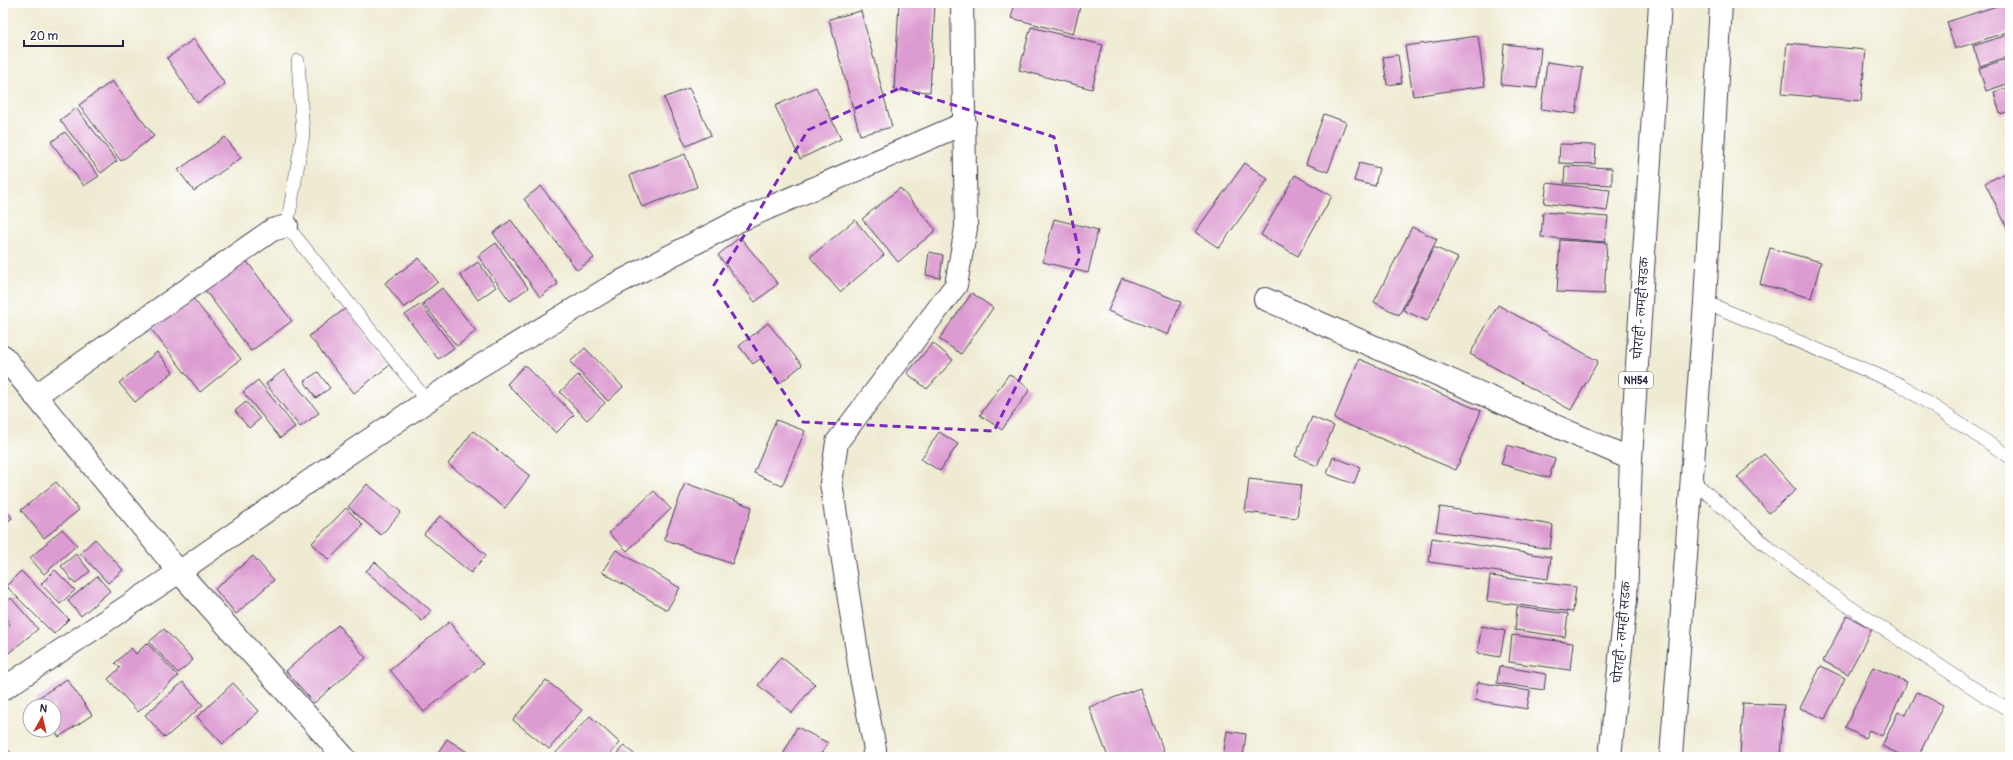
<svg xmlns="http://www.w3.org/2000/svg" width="2013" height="760" viewBox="0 0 2013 760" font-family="Pangolin,'Playpen Sans Deva',sans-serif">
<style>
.building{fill:#dd9cd1}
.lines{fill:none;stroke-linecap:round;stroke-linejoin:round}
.lane-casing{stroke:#414052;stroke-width:14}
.street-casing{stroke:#414052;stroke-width:24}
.primary-casing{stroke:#414052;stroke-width:24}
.lane{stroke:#fff;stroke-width:13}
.street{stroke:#fff;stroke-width:22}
.primary{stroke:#fff;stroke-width:22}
.marked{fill:none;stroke:#7b2cbf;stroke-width:3;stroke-dasharray:8 5;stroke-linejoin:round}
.labels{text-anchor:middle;stroke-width:3.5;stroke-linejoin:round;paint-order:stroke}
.shield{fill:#fff;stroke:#646476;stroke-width:1}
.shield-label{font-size:10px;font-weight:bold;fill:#22223b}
.street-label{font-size:11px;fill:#22223b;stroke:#fff}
</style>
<rect width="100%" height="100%" fill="#fff"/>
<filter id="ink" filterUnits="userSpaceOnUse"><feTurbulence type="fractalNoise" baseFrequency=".025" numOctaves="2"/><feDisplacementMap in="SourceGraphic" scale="8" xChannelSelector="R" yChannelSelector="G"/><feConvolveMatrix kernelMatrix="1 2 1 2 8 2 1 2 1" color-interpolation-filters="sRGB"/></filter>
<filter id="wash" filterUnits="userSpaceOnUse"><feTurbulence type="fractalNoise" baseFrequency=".012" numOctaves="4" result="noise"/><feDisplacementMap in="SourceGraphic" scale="16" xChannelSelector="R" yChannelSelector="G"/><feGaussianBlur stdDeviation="0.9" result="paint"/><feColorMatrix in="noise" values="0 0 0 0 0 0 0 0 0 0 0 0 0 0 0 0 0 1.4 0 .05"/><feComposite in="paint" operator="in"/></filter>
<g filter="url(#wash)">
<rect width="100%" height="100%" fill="#efebd3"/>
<g id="blocks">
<g class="building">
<path d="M899,3h36l-5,89 -36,-2z"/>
<path d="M1015,3h66l-8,31 -62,-16z"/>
<path d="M2006,3h4v28l-55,18 -8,-27z"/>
<path d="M861,11l31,116 -32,8 -31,-116z"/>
<path d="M1031,27l72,18 -11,44 -73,-19z"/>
<path d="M2010,34v22l-30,10 -7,-20z"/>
<path d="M1478,36l7,50 -72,10 -8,-50z"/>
<path d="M194,39l31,45 -28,19 -30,-45z"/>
<path d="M1787,43l79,7 -5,51 -79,-7z"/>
<path d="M1504,44l37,4 -4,40 -36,-3z"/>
<path d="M1398,55l4,28 -15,2 -4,-28z"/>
<path d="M2010,58v25l-24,8 -7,-23z"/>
<path d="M1547,62l36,5 -7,47 -35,-5z"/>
<path d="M112,81l42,55 -33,25 -42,-56z"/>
<path d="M816,87l25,52 -41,20 -25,-53z"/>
<path d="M2010,87v24l-10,3 -6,-22z"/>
<path d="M689,88l22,47 -25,11 -22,-48z"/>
<path d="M76,108l41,53 -16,12 -41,-53z"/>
<path d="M1324,114l22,8 -18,50 -22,-8z"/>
<path d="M65,132l34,44 -15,10 -33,-44z"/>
<path d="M225,137l16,21 -47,33 -16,-21z"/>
<path d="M1560,144l36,1 -1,19 -36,-1z"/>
<path d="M685,154l12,33 -55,20 -12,-32z"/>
<path d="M1245,163l23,16 -49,69 -24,-16z"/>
<path d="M1359,163l20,5 -4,18 -21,-5z"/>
<path d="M1565,166l47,2v17l-48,-2z"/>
<path d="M2010,171v60h-1l-24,-48z"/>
<path d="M1295,175l37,21 -34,60 -37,-21z"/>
<path d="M1547,183l63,7 -3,21 -63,-8z"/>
<path d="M541,186l53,72 -17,12 -53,-71z"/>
<path d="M900,188l36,42 -38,32 -36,-43z"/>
<path d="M1543,212l65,5 -3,25 -64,-5z"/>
<path d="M1054,219l44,11 -10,43 -45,-11z"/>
<path d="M511,220l47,64 -18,13 -47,-64z"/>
<path d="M855,220l29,35 -44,37 -30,-35z"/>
<path d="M1412,227l25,12 -38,76 -25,-13z"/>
<path d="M740,237l38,47 -23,18 -37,-47z"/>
<path d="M1560,240l47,3 -3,51 -47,-2z"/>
<path d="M496,243l32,45 -18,13 -32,-45z"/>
<path d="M1434,247l24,11 -31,63 -24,-11z"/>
<path d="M1770,248l51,14 -10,36 -51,-14z"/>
<path d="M239,251l53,70 -41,30 -53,-70z"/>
<path d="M929,252l14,3 -3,23 -14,-3z"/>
<path d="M419,258l19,24 -34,26 -19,-25z"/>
<path d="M478,262l18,25 -18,13 -18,-25z"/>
<path d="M1122,278l59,24 -13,33 -60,-24z"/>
<path d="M442,288l34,43 -19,15 -34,-43z"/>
<path d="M972,293l21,15 -32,46 -22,-15z"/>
<path d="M192,297l49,62 -41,33 -49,-63z"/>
<path d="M421,304l33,44 -16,11 -33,-44z"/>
<path d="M1498,305l100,56 -27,49 -101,-56z"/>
<path d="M346,308l44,57 -36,28 -45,-57z"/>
<path d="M768,323l34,42 -22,18 -20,-24 -7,5 -14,-18z"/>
<path d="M933,343l20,17 -26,29 -20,-16z"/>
<path d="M585,348l38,39 -15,14 -38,-39z"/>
<path d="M157,352l16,20 -38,30 -16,-19z"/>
<path d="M1359,359l122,52 -25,59 -122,-51z"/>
<path d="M525,365l49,50 -18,18 -49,-49z"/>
<path d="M284,370l35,43 -19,14 -34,-43z"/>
<path d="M318,372l12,16 -14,10 -12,-17z"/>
<path d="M1009,374l21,15 -28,41 -22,-15z"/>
<path d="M578,375l27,28 -18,17 -27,-28z"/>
<path d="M258,380l37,47 -15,11 -37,-46z"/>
<path d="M246,402l14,17 -11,9 -14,-17z"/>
<path d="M1312,417l22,9 -17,40 -22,-10z"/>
<path d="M776,420l29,11 -23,55 -28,-13z"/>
<path d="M473,431l57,45 -25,32 -57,-44z"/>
<path d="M939,432l19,12 -18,27 -19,-12z"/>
<path d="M1507,445l48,14 -6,19 -48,-14z"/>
<path d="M1764,454l32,36 -27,23 -32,-36z"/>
<path d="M1333,457l27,10 -6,17 -27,-10z"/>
<path d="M1249,479l52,6 -4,33 -52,-6z"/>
<path d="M56,482l23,28 -35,28 -23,-28z"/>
<path d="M685,483l67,24 -20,57 -68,-25z"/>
<path d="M367,484l34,28 -20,23 -33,-28z"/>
<path d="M654,491l17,18 -44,42 -18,-18z"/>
<path d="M3,507l9,11 -9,7z"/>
<path d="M1440,507l113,18 -3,24 -114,-18z"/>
<path d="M346,508l17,17 -34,35 -17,-17z"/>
<path d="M440,516l46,39 -15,18 -47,-39z"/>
<path d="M62,529l15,16 -33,29 -14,-16z"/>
<path d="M1432,538l119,19 -3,22 -119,-17z"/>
<path d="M95,539l28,31 -15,13 -28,-30z"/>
<path d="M616,550l64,38 -13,22 -65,-38z"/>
<path d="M76,554l14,17 -15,13 -14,-18z"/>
<path d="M253,556l21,24 -38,34 -21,-25z"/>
<path d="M375,562l56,49 -9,10 -56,-50z"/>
<path d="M55,570l20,20 -15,14 -19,-20z"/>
<path d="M21,571l48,48 -15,15 -48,-48z"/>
<path d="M97,576l13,15 -29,25 -13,-15z"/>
<path d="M1490,576l86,11 -3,25 -86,-11z"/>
<path d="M11,598l27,31 -33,27 -2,-2v-23l7,-7 -7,-8v-11z"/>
<path d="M1517,607l51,7 -3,23 -50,-7z"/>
<path d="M1847,616l25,13 -24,45 -25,-13z"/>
<path d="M449,622l34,42 -59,48 -34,-42z"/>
<path d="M338,625l28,33 -52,45 -28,-32z"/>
<path d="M1482,626l23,5 -5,26 -23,-4z"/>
<path d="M164,629l29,31 -15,13 -29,-31z"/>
<path d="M1512,635l61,8 -3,27 -61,-8z"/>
<path d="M147,643l31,33 -40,36 -30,-33 12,-11 -5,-5 16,-15 5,6z"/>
<path d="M781,657l34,27 -23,29 -34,-28z"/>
<path d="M1499,666l47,8 -2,16 -47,-7z"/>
<path d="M1821,666l24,12 -20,41 -25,-11z"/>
<path d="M1873,667l34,15 -25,54 -13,-6 -4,8 -20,-10z"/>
<path d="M67,679l25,36 -33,22 -5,-7v-24h-15l-4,-6z"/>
<path d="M546,680l36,30 -33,39 -36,-29z"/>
<path d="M183,682l20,23 -38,33 -20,-23z"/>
<path d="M1478,682l52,9 -3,18 -52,-9z"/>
<path d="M233,683l26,28 -36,33 -26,-27z"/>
<path d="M1140,688l26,69h-58l-19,-50z"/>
<path d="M1917,692l26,13 -25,52h-13l-23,-11 16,-34 8,3z"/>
<path d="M1743,703l41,2 -4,52h-40z"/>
<path d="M590,716l30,27 -13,14h-55z"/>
<path d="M797,727l31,16 -8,14h-38z"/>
<path d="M1227,731l19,3 -3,23h-20z"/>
<path d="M447,739l28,18h-40z"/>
<path d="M3,745l11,12h-11z"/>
<path d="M624,745l13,12h-23z"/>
</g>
</g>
</g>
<g filter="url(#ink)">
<use href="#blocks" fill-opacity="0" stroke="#414052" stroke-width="1"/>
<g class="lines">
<g class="lane-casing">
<g id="lane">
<path d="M298,61l5,74 -16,91 140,175"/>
<path d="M1705,302l196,83 109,72"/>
<path d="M1692,480l77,68 66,49 152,100 23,13"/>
</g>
</g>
<g class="street-casing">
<g id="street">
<path d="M1265,299l366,160"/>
<path d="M3,356l176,216 165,185"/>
<path d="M35,396l237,-166 15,-4"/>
<path d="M3,689l176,-117 172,-120 124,-83 139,-84 122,-63 229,-99"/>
<path d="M873,757l2,-8 -14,-72 -30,-194 6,-41 119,-157 10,-57 -4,-225"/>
</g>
</g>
<g class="primary-casing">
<g id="primary">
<path d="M1610,757l16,-158 5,-140 29,-456"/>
<path d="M1671,757l34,-455 16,-299"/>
</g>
</g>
<use href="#lane" class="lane"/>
<use href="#street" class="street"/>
<use href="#primary" class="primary"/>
</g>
</g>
<path class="marked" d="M900,88l154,49 26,120 -86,174 -191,-9 -89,-137 94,-155z"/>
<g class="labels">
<rect class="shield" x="1619" y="372" width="34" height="16" rx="3"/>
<g class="shield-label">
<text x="1636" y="384">NH54</text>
</g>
<g class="street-label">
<text transform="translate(1641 308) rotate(-86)" y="4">घोराही - लमही सडक</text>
<text transform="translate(1622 632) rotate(-85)" y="4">घोराही - लमही सडक</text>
</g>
</g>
<rect width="2013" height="760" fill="none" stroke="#fff" stroke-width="16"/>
<g transform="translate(42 718) rotate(8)"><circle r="19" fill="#ffffff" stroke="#a7a7b1"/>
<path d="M0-3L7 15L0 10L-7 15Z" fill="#c8321e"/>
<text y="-6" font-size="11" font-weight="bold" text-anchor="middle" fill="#22223b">N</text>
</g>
<path d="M24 40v6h99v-6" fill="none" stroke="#22223b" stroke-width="2"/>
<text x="30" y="40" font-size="12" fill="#22223b" stroke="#ffffff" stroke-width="3" paint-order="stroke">20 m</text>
</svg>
